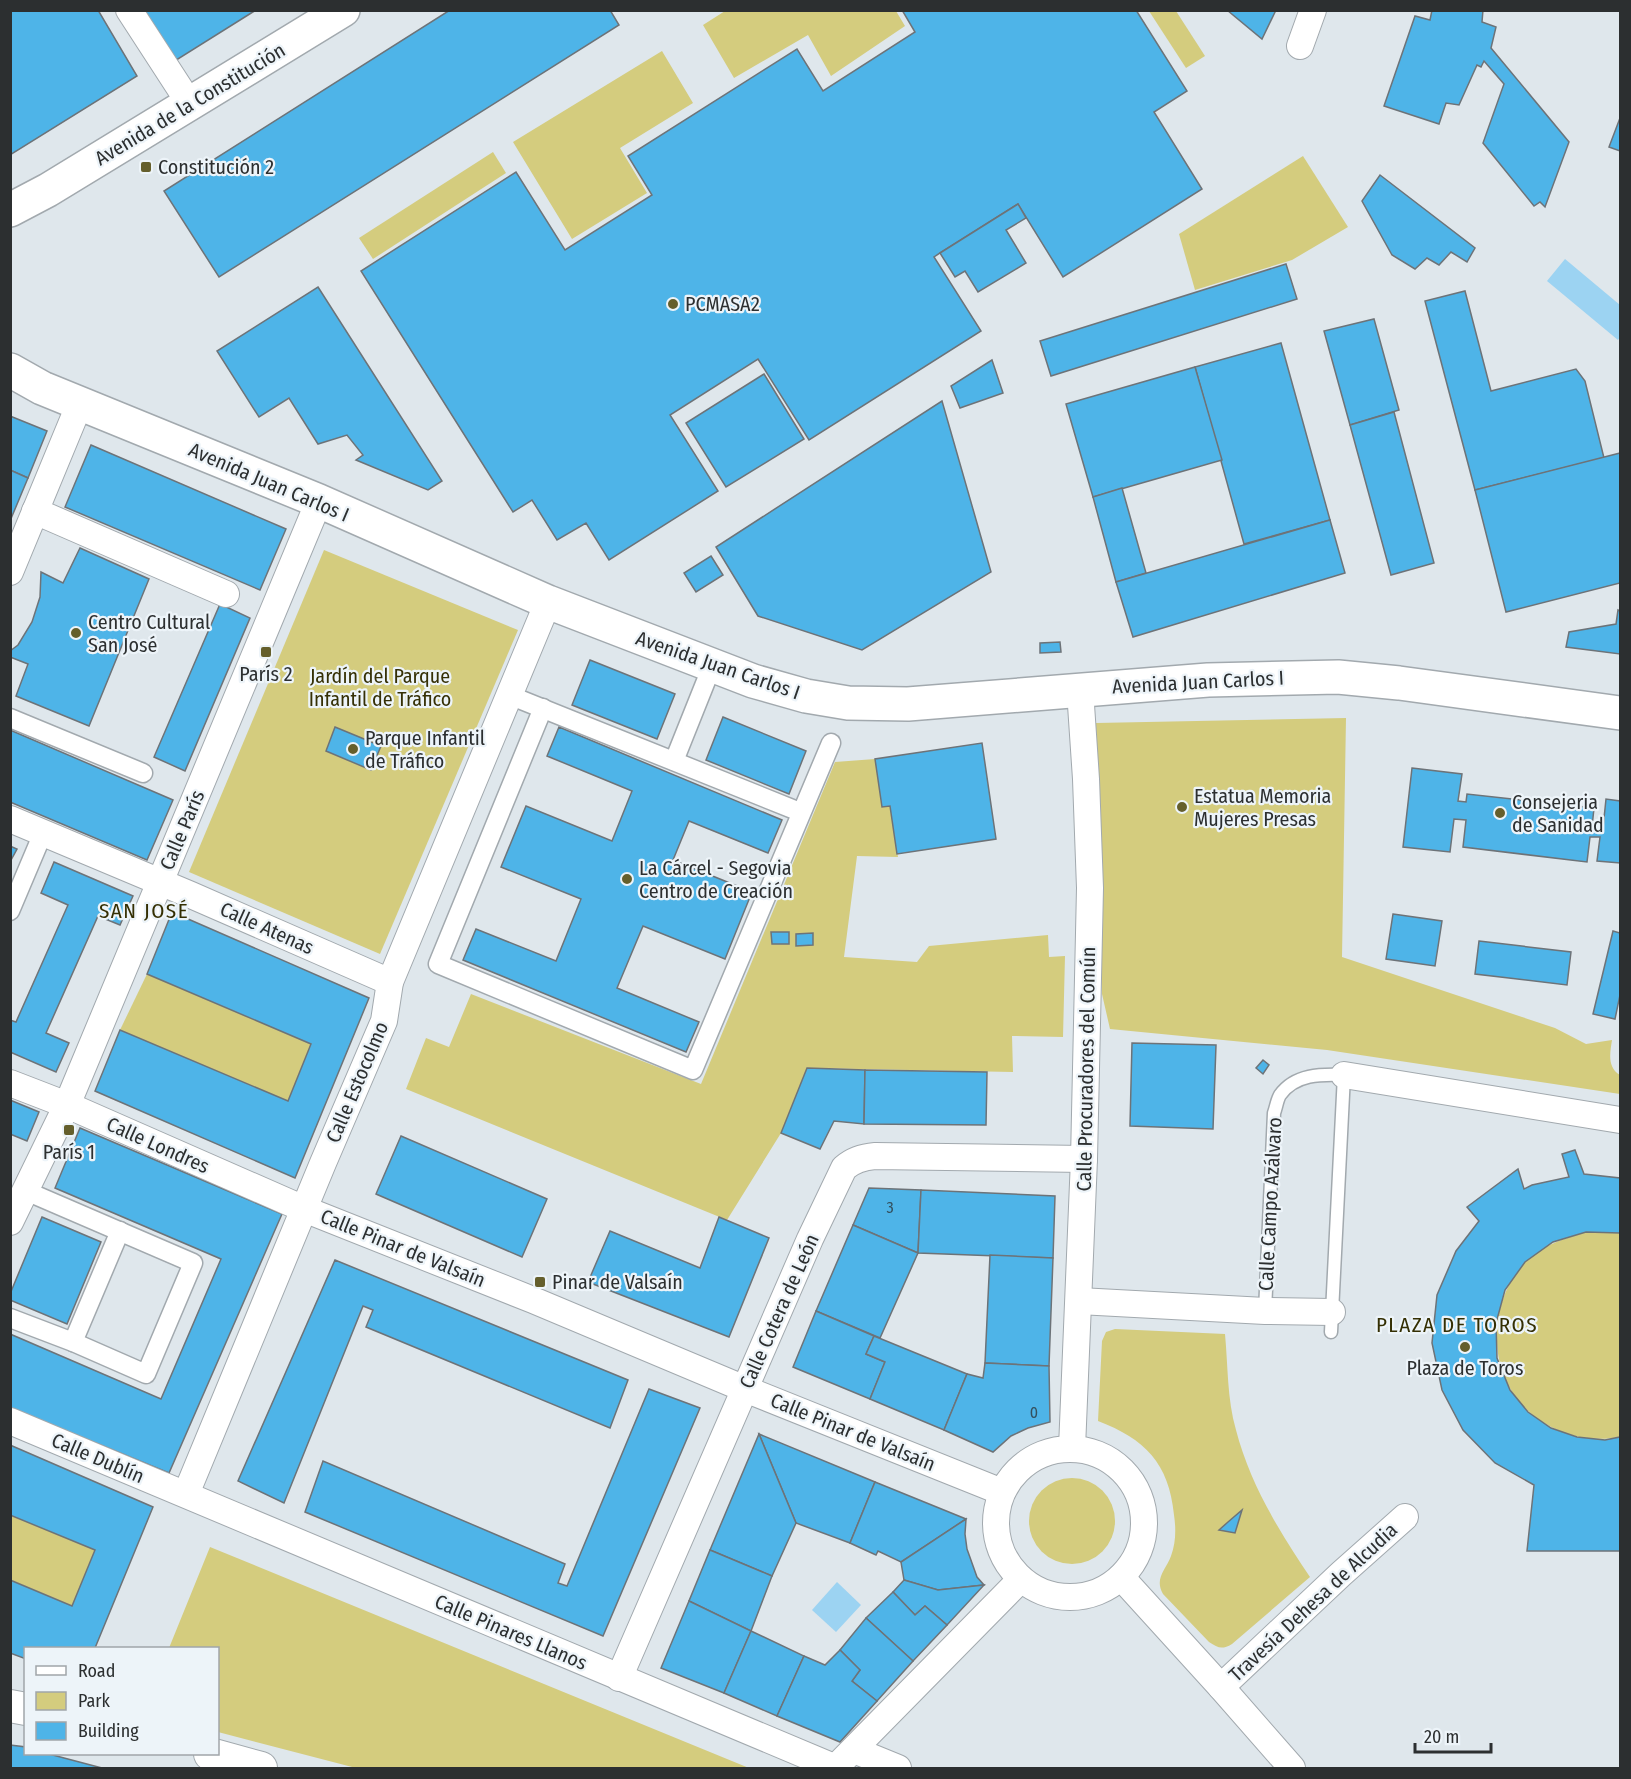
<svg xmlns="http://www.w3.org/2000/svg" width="1631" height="1779" viewBox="0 0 1631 1779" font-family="'Fira Sans Condensed',sans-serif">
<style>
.green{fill:#d4cc7e}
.water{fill:#9cd3f2}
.building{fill:#4eb4e8;stroke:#6d7378;stroke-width:1.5}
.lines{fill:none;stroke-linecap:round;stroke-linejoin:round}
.service-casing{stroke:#a2a9ae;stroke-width:15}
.pedestrian-casing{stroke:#a2a9ae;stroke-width:21}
.minor-casing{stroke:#a2a9ae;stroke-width:28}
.tertiary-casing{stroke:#a2a9ae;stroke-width:34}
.secondary-casing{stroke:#a2a9ae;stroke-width:36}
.service{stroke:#fff;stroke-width:12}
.pedestrian{stroke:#fff;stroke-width:18}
.minor{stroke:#fff;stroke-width:26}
.tertiary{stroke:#fff;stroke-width:32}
.secondary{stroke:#fff;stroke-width:33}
.poi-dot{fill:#655f2c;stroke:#edf4f9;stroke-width:2}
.labels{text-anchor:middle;stroke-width:4.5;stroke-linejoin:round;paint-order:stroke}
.number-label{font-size:16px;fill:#34505e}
.street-label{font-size:20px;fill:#2c2f30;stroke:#edf4f9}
.poi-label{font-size:20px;fill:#2c2f30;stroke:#edf4f9;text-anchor:start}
.park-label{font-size:20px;fill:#353005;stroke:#edf4f9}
.neighbourhood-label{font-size:21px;letter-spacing:1.5px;fill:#342f03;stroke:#edf4f9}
</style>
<rect width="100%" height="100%" fill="#dfe7ec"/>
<g class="green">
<path d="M896,11l9,15 -74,50 -23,-41 -74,43 -31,-53 22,-14z"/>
<path d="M1149,11h27l29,45 -19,12z"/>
<path d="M662,51l31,52 -73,45 27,45 -75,46 -59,-97z"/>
<path d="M493,152l13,21 -133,86 -14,-21z"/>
<path d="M1303,156l45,71 -56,33 -97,30 -16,-56z"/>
<path d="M324,550l194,80 -138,324 -191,-82z"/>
<path d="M1346,718l-4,239 213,71 31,16 26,-4c-2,13 -5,27 8,35v19l-293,-44 -217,-21 -8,-35 -6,-271z"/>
<path d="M875,759l15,47 8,51 -41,-1 -13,101 73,5 12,-16 119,-11 1,22 16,-1 -2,81 -51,-1 1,36 -206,-4 -26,65 -54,87 -321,-131 20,-51 23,9 22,-53 230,90 134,-322z"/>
<path d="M147,974l164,70 -23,57 -168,-71z"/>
<path d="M1586,1232l34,1v204c-61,11 -121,-31 -123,-95 0,-6 -2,-13 -1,-19 1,-5 3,-12 5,-17 4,-16 13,-32 24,-44 17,-17 39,-23 61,-30z"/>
<path d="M1115,1329l110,5c3,31 2,65 11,96 14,54 43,101 74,147l-78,67c-10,6 -14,4 -23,-2l-46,-48c-9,-16 3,-24 8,-38 5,-13 5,-28 3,-41 -5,-52 -29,-76 -76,-94l4,-80 4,-9z"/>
<circle cx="1072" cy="1521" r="43"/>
<path d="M10,1515l85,35 -23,56 -61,-26z"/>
<path d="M210,1547l539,221h-393l-138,-36v-84h-49z"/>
</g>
<g class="water">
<path d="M1565,259l55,46v32l-2,3 -71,-59z"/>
<path d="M837,1582l24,23 -25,27 -24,-22z"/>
</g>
<g class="building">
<path d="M10,10h88l39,66 -127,79z"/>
<path d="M138,10h118l-86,54z"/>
<path d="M450,10h160l9,15 -400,252 -55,-86z"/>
<path d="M902,10h234l51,81 -33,21 48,77 -139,88 -45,-73 -78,49 -6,4 47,74 -172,109 -51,-81 -88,56 48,76 -109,69 -23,-37 -29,17 -25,-40 -19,12 -152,-241 155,-99 49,78 87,-55 -24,-39 169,-107 26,42 92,-59z"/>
<path d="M1227,10h49l-14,29z"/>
<path d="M1432,10h51l-1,12 14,5 -5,21 78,94 -24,65 -5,-5 -6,4 -51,-63 21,-59 -20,-23 -3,6 -4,-2 -18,40 -13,-2 -7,21 -55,-18 31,-90 15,4z"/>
<path d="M1620,118v33l-11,-4z"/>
<path d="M1380,175l95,73 -8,14 -16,-10 -12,13 -12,-7 -12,11 -23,-14 -30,-54z"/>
<path d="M1018,204l8,14 -20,12 20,33 -48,29 -13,-21 -10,6 -15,-24z"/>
<path d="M1286,264l11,35 -246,77 -11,-35z"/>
<path d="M318,287l124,194 -14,9 -72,-30 7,-5 -16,-20 -29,9 -29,-46 -30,19 -42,-66z"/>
<path d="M1465,291l26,100 85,-22 9,12 19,77 -129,32 -50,-189z"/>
<path d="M1374,319l25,91 -49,15 -26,-94z"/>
<path d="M1281,343l49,177 -86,24 -49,-177z"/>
<path d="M992,360l11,33 -43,15 -9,-22z"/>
<path d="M1195,367l27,93 -129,37 -27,-93z"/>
<path d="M764,374l40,65 -78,48 -40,-64z"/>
<path d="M942,401l49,171 -129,78 -104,-34 -42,-69z"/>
<path d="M1394,412l40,151 -43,12 -41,-150z"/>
<path d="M10,416l37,15 -19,47 -18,-8z"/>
<path d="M91,445l195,84 -26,61 -195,-83z"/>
<path d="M1620,453v130l-114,29 -31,-122z"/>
<path d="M10,470l18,8 -18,43z"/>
<path d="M1122,488l24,85 -30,9 -23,-85z"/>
<path d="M1330,520l15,53 -212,64 -17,-55z"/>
<path d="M80,548l69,31 -60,147 -73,-30 12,-32 -18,-7v-6l8,-6 14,-23 8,-25 1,-25 22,11z"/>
<path d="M711,556l12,19 -27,17 -12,-19z"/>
<path d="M220,604l30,14 -65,153 -31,-14z"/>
<path d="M1618,610l2,1v43l-54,-7 3,-15 47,-8z"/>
<path d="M1060,642l1,10 -21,1v-10z"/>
<path d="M590,660l85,34 -18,45 -85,-34z"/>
<path d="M723,717l83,34 -17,43 -83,-34z"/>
<path d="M335,727l46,19 -10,24 -45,-19z"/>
<path d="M559,727l223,93 -14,33 -79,-32 -16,39 79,32 -27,67 -82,-33 -26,62 82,34 -13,30 -223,-92 13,-31 80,32 25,-62 -80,-32 25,-61 86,35 20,-50 -85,-35z"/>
<path d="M10,730l163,70 -26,60 -137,-58z"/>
<path d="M982,743l14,96 -99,15 -7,-48 -8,1 -7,-48z"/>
<path d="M1412,768l50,6 -4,27 8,1 1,-8 127,14 -2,19 11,1 3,-29 14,2v62l-23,-2 3,-24h-10l-3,25 -124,-15 3,-27 -12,-1 -4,33 -47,-5z"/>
<path d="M10,846l7,3 -7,13z"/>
<path d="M54,862l79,34 -13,29 -22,-9 -52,117 23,10 -13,29 -46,-20v-32l6,2 52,-117 -27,-12z"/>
<path d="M172,912l197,86 -74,180 -200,-87 25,-61 168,71 23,-57 -164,-70z"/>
<path d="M1393,914l49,7 -7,45 -49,-7z"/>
<path d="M1613,931l7,2v62l-5,24 -22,-5z"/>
<path d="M771,932h18v12h-17z"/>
<path d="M813,933v12l-17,1v-12z"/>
<path d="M1479,941l92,11 -4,33 -92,-11z"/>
<path d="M1132,1043l84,2 -3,84 -83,-3z"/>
<path d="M1263,1060l6,5 -6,9 -7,-6z"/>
<path d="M807,1068l58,2 -1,54 -30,-3 -14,28 -39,-16z"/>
<path d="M865,1070l122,2 -1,53 -122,-1z"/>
<path d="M10,1100l29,12 -12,29 -17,-7z"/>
<path d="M80,1128l202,86 -113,259 -159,-65v-74l151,65 60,-140 -166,-71z"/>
<path d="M401,1136l146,63 -25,58 -146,-63z"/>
<path d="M1575,1150l9,24 36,4v55l-34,-1 -33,10 -28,20 -20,28 -9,33 1,35 13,32 18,22 23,16 26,9 28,3 15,-3v114h-93l7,-66 -39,-22 -32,-33 -21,-40 -10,-47 5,-48 19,-44 23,-30 -12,-14 51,-38 6,20 8,-4 37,-8 -7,-23z"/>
<path d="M869,1188l52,2 -3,63 -65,-28z"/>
<path d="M921,1190l134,6 -2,62 -135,-5z"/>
<path d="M42,1217l59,25 -34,82 -57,-24v-6z"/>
<path d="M719,1217l50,21 -40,99 -141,-55 22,-51 90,37z"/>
<path d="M853,1225l65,28 -38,85 -64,-27z"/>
<path d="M990,1255l63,3 -4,108 -64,-3z"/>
<path d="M335,1260l293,120 -18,48 -244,-101 7,-17 -10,-4 -79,197 -46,-22z"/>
<path d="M816,1311l58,25 -8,18 19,8 -15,37 -77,-32z"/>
<path d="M874,1336l93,38 -23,56 -74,-31 15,-37 -19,-8z"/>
<path d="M985,1363l64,3 1,56 -22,6 -17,8 -18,16 -49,-22 23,-56 16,4z"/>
<path d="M649,1389l51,19 -97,228 -298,-124 18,-51 242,103 -7,19 9,3z"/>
<path d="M759,1434l116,48 -25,61 -54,-20z"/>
<path d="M759,1434l37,89 -24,53 -62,-26z"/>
<path d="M10,1445l143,62 -58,141h-69v11l-16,-6v-73l62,26 23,-56 -85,-35z"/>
<path d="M875,1482l91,37 -65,43 -23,-11 -2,4 -26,-12z"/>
<path d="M1242,1510l-7,23 -16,-3 9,-8z"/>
<path d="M966,1519l-1,15 2,15 10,28 7,8 -46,5 -34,-10 -3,-18z"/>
<path d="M710,1550l62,26 -21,55 -62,-30z"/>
<path d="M904,1580l34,10 46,-5 -37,40 -22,-19 -10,9 -22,-23z"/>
<path d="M893,1592l22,23 10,-9 22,19 -34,36 -47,-43z"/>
<path d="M689,1601l62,30 -27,62 -63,-25z"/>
<path d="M866,1618l47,43 -36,40 -25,-20 8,-11 -20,-20z"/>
<path d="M751,1631l53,25 -27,60 -53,-23z"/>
<path d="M840,1650l20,20 -8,11 25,20 -37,41 -63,-26 27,-60 21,9z"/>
<path d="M10,1745l16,2v7h23l53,14h-92z"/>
</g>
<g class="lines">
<g class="service-casing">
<path id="service" d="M1265,1311l9,-198c2,-5 3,-13 6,-18 15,-21 41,-21 64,-20l-13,257"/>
</g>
<g class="pedestrian-casing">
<g id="pedestrian">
<path d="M509,695l291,117"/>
<path d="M543,708l-105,256 255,106 138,-327"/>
<path d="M10,718l133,55"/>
<path d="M674,761l38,-95"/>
<path d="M10,911l33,-78"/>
<path d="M10,1318l63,24 73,32 47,-111 -167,-72"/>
<path d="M73,1342l47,-111"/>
</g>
</g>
<g class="minor-casing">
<g id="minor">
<path d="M129,10l61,94"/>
<path d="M1300,46l13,-36"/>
<path d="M35,511l191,83"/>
<path d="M10,572l70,-169"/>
<path d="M10,819l181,76 199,87"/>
<path d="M1344,1075l276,45"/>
<path d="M10,1083l57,22 237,104 229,91 212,89 257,103"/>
<path d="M10,1222l57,-117 252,-604"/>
<path d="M1079,1301l186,10 67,1"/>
<path d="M10,1421l826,347"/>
<path d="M1072,1448l12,-289 6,-271 -4,-109 -6,-89"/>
<circle cx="1070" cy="1523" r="74"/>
<path d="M186,1494l137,-331 61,-142 6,-39 158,-380"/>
<path d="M1121,1577l100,110 71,81"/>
<path d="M619,1678l191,-439 34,-71c9,-8 18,-11 31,-12l209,3"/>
<path d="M1221,1687l120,-113 64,-57"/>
<path d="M854,1750l44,18"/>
<path d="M835,1768l186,-189"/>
</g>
</g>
<g class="tertiary-casing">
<g id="tertiary">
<path d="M10,1706l16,3"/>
<path d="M210,1754l51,14"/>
</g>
</g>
<g class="secondary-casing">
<g id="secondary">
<path d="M10,210l38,-20 295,-180"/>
<path d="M10,370l32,18 277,113 229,101 205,79 53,15 42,7 60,1 300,-24 130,-3 61,6 221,30"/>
</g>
</g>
<use href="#service" class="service"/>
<use href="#pedestrian" class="pedestrian"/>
<use href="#minor" class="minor"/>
<use href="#tertiary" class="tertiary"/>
<use href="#secondary" class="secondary"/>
</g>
<g class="poi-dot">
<rect x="140" y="161" width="12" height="12" rx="3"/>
<circle cx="673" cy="304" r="6"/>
<circle cx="76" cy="633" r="6"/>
<rect x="260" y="646" width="12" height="12" rx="3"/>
<circle cx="353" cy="749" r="6"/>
<circle cx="1182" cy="807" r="6"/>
<circle cx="1500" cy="813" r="6"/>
<circle cx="627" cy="879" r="6"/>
<rect x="63" y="1124" width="12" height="12" rx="3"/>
<rect x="534" y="1276" width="12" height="12" rx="3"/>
<circle cx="1465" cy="1347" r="6"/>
</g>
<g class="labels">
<g class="number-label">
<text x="890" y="1213">3</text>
<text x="1034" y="1418">0</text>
</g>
<g class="street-label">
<text transform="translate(190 104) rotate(-31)" y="7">Avenida de la Constitución</text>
<text transform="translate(269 482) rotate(23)" y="7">Avenida Juan Carlos I</text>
<text transform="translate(718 665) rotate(19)" y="7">Avenida Juan Carlos I</text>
<text transform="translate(1198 682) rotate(-3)" y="7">Avenida Juan Carlos I</text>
<text transform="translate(182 830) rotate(-67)" y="7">Calle París</text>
<text transform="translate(267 928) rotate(24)" y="7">Calle Atenas</text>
<text transform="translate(1086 1069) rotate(-89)" y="7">Calle Procuradores del Común</text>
<text transform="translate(357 1082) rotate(-67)" y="7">Calle Estocolmo</text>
<text transform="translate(158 1145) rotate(24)" y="7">Calle Londres</text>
<text transform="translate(1270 1204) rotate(-87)" y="7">Calle Campo Azálvaro</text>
<text transform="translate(403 1248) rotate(22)" y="7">Calle Pinar de Valsaín</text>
<text transform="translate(779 1311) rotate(-66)" y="7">Calle Cotera de León</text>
<text transform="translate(853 1432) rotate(22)" y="7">Calle Pinar de Valsaín</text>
<text transform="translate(98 1458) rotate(23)" y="7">Calle Dublín</text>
<text transform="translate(1313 1602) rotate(-43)" y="7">Travesía Dehesa de Alcudia</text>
<text transform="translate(511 1632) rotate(23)" y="7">Calle Pinares Llanos</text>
</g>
<g class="poi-label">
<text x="158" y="174">Constitución 2</text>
<text x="685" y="311">PCMASA2</text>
<text x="88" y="629">Centro Cultural<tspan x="88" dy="23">San José</tspan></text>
<text x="266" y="681" text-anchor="middle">París 2</text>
<text x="365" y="745">Parque Infantil<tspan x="365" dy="23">de Tráfico</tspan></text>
<text x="1194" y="803">Estatua Memoria<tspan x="1194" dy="23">Mujeres Presas</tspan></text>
<text x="1512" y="809">Consejeria<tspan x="1512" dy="23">de Sanidad</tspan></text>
<text x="639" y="875">La Cárcel - Segovia<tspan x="639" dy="23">Centro de Creación</tspan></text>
<text x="69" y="1159" text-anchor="middle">París 1</text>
<text x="552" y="1289">Pinar de Valsaín</text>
<text x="1465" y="1375" text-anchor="middle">Plaza de Toros</text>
</g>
<g class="park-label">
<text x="380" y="683">Jardín del Parque<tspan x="380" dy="23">Infantil de Tráfico</tspan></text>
</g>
<g class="neighbourhood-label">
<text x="144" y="918">SAN JOSÉ</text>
<text x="1457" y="1332">PLAZA DE TOROS</text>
</g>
</g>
<rect width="1631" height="1779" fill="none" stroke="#2c2f30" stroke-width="24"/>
<rect x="24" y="1647" width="195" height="108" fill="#edf4f9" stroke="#a0a5a9" stroke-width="1.5"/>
<rect x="36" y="1666" width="30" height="9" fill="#ffffff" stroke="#a0a5a9" stroke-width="1.5"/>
<text x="78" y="1677" font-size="18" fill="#2c2f30">Road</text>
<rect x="36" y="1692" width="30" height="18" fill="#d4cc7e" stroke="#a0a5a9" stroke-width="1.5"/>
<text x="78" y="1707" font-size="18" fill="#2c2f30">Park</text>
<rect x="36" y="1722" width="30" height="18" fill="#4eb4e8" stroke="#a0a5a9" stroke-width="1.5"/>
<text x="78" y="1737" font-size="18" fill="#2c2f30">Building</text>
<path d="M1415 1743v9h76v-9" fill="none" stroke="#2c2f30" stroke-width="3"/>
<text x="1424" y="1743" font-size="18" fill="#2c2f30" stroke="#edf4f9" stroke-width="4.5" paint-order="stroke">20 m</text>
</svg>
